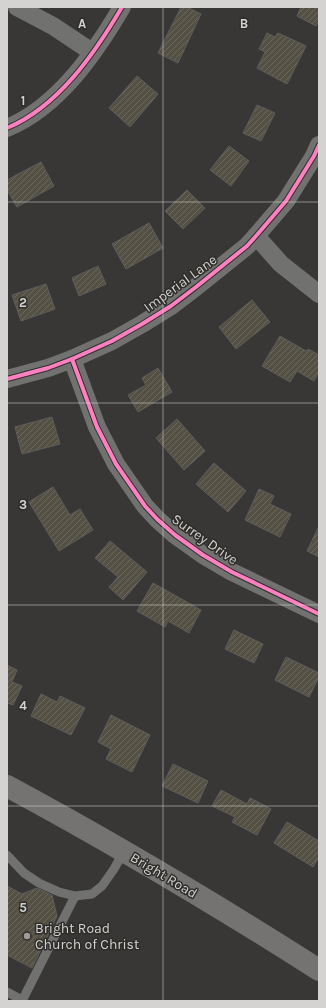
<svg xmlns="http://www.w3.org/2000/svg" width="326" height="1008" viewBox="0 0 326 1008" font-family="Karla,sans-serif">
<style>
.building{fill:url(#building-hatch);stroke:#5e5e5d}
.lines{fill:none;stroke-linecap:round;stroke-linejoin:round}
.lane{stroke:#717170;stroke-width:9}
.street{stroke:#717170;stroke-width:18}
.secondary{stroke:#747372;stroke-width:22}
.cycleway-casing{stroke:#2f2d2a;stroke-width:6}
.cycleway{stroke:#ff80c0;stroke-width:4}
.grid{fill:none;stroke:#d4d3d1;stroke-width:1;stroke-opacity:0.55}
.poi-dot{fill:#9d9c9a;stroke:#2f2d2a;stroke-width:1.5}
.labels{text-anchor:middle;stroke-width:3;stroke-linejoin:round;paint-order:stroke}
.street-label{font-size:14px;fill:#d4d3d1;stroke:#2f2d2a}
.poi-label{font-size:14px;fill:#d4d3d1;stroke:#2f2d2a;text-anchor:start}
.grid-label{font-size:13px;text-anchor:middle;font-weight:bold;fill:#d4d3d1;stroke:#2f2d2a;stroke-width:3;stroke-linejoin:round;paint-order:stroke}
</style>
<defs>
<pattern id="building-hatch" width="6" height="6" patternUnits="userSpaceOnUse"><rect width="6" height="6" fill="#545043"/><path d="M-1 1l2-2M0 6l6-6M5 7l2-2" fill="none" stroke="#6c685d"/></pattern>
</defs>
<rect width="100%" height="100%" fill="#383735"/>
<g class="building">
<path d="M181,7h6l14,7 -23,49 -20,-10z"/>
<path d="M301,7h18v13l-3,6 -19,-10z"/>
<path d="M267,33l8,4 3,-4 28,13 -19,38 -30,-16 8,-16 -6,-3z"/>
<path d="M137,76l21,18 -28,33 -21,-19z"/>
<path d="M257,105l18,8 -14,28 -18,-8z"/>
<path d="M229,146l20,15 -18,25 -21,-16z"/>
<path d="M41,162l13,24 -37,21 -10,-17v-10z"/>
<path d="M187,190l18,18 -22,21 -18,-18z"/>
<path d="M149,223l14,25 -37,21 -14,-25z"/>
<path d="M98,266l8,18 -27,12 -7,-18z"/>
<path d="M46,284l9,25 -34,12 -9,-26z"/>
<path d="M252,300l18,22 -34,27 -17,-22z"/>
<path d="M280,336l26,15 2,-2 11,6v17l-5,9 -17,-10 -7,11 -28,-16z"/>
<path d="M158,368l14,24 -34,20 -10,-17 18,-10 -4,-7z"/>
<path d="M52,417l8,27 -38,10 -7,-27z"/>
<path d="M177,419l28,32 -21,19 -28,-32z"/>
<path d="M214,463l32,28 -18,21 -32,-28z"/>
<path d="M53,487l17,28 10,-6 13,21 -34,21 -30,-49z"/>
<path d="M259,489l15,7 -4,8 21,10 -11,23 -35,-17z"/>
<path d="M319,526v31l-12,-6z"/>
<path d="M110,541l37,31 -24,28 -14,-13 9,-10 -23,-19z"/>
<path d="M153,583l48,27 -12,23 -21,-12 -3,6 -28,-16z"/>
<path d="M234,630l29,14 -9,19 -29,-14z"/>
<path d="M286,657l33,16v4l-10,20 -34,-17z"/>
<path d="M7,665l10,5 -5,12 10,4 -9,19 -6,-2z"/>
<path d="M41,694l16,8 3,-6 25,12 -14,27 -40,-19z"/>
<path d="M111,715l39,20 -18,37 -26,-13 5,-10 -13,-7z"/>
<path d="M173,764l35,17 -10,22 -36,-17z"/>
<path d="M221,790l26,14 3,-6 21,11 -14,26 -25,-13 3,-5 -23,-11z"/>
<path d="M287,822l32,19v16l-6,10 -39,-24z"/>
<path d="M7,886l15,8 15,-6 15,7 5,21 -25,52 -25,-13z"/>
</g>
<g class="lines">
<g class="lane">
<path d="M7,855l17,18 15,10 20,9 16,4 17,-2 10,-8 12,-17 10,-18"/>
<path d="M7,992l15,8"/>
<path d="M22,1001l4,-8 49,-97"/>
</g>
<g class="street">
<path d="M17,7l36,19 39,26"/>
<path d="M7,128c51,-21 88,-75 115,-121"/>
<path d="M256,236l25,28 38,30"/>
<path d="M72,359l25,68 19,37 29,42 12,13 18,16 28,20 29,17 87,42"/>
<path d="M7,379l41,-11 24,-9 40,-18 30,-17 29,-18 25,-19 51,-41 9,-10 30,-35 28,-45 5,-11"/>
</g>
<path class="secondary" d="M7,786c106,57 210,119 312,184"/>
<g class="cycleway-casing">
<g id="cycleway">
<path d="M7,128c51,-21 88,-75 115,-121"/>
<path d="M72,359l25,68 19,37 29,42 12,13 18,16 28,20 29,17 87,42"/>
<path d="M7,379l41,-11 24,-9 40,-18 30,-17 29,-18 25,-19 51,-41 9,-10 30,-35 28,-45 5,-11"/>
</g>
</g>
<use href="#cycleway" class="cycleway"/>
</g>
<path class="grid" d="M163,7v994M7,202h312M7,403h312M7,605h312M7,806h312"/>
<circle class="poi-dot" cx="27" cy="936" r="4"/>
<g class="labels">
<g class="street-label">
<text transform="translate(180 283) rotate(-36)" y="5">Imperial Lane</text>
<text transform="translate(205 539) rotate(35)" y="5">Surrey Drive</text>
<text transform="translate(164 875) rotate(31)" y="5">Bright Road</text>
</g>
<g class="poi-label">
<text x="35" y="933">Bright Road<tspan x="35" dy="16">Church of Christ</tspan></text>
</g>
</g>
<g class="grid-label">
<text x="82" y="28">A</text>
<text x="244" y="28">B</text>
<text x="23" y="105">1</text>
<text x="23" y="307">2</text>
<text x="23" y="509">3</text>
<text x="23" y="710">4</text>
<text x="23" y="912">5</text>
</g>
<rect width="326" height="1008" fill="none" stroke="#d4d3d1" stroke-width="16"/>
</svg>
